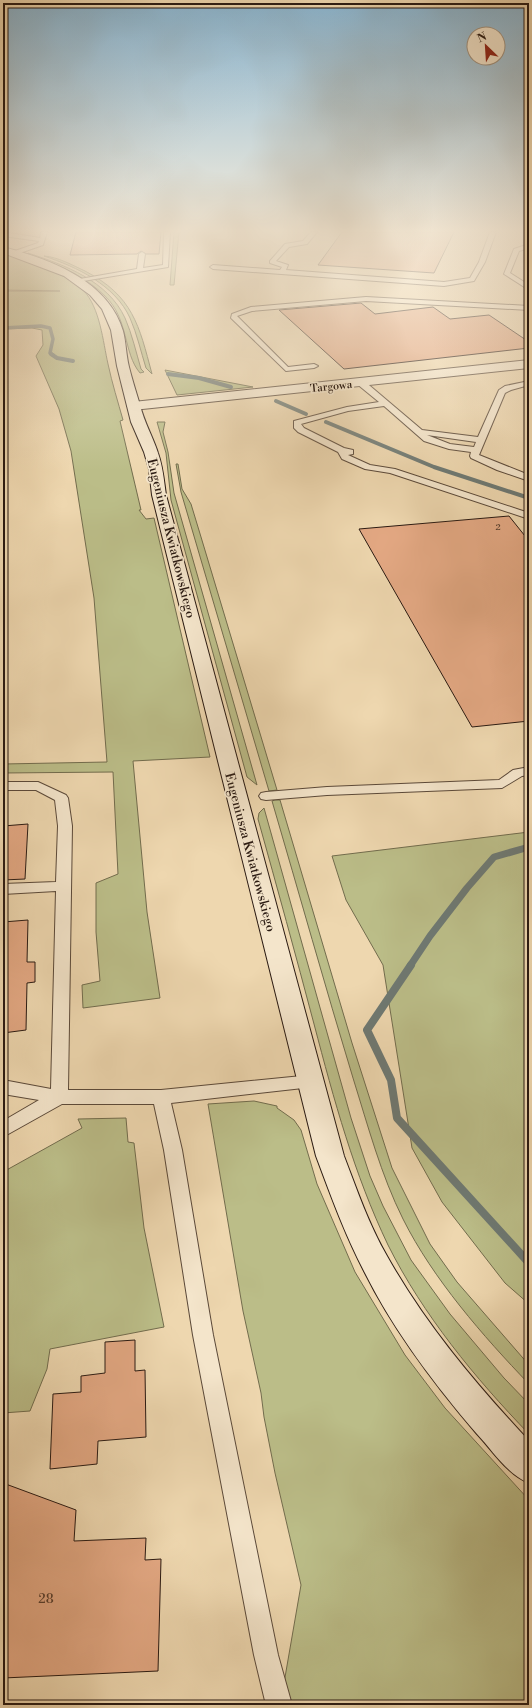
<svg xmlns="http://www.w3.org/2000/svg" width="532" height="1708" viewBox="0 0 532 1708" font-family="'Libre Bodoni',serif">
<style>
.green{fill:#bbbd88;stroke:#726c4d}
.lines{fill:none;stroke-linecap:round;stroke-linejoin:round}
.stream-far3{stroke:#6e7973;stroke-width:3.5}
.stream-far2{stroke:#6e7973;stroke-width:4}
.stream-far1{stroke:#6e7973;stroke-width:7}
.stream{stroke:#6e7973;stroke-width:8}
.building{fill:#e3a883;stroke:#2a1a12}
.lane-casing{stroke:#5b4939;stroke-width:2}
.street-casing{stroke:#5b4939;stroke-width:2}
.secondary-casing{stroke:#2a1a12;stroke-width:2}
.lane{fill:#f4e5cb;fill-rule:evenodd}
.street{fill:#f4e5cb;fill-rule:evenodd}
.secondary{fill:#f4e5cb;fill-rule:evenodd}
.labels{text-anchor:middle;stroke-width:3.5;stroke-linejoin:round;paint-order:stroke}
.far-number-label{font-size:9px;fill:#583e2e}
.far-street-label{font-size:11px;fill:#2a1a12;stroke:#f4e5cb}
.street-label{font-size:13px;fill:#2a1a12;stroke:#f4e5cb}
.near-number-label{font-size:13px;fill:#583e2e}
</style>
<rect width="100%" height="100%" fill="#eed7af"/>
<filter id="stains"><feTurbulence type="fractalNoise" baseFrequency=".005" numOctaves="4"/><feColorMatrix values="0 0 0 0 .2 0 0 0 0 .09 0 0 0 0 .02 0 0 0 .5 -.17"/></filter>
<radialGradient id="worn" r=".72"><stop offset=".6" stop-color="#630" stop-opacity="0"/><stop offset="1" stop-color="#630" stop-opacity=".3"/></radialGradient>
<g class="green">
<path d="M174,232h5l-5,53h-4z"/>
<path d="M3,253c25,9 60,18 80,37 17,17 20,52 25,74 4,19 10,38 15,56l-3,1 21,89h-2l7,9 8,-1 56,239 -77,4 14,151 13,86 -77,10 -1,-23 18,-4 -4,-49v-49l22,-9 -5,-102 -110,1v-9l104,-2 -13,-164 -23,-147 -12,-42 -23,-53 7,-11 -1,-15 -10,-2 -29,1v-38h57l-57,-1z"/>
<path d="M28,253c37,12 80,28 97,65 7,16 11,34 16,51l3,3 -4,1c-17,-20 -11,-54 -35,-77 -17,-17 -39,-28 -61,-36 -5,-2 -13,-3 -16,-7z"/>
<path d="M44,256c14,1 28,9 41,15 48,25 54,54 67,103l-6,-6c-5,-16 -9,-34 -16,-50 -15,-33 -53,-51 -86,-62z"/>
<path d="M165,370l88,17 -76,8z"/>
<path d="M157,422h8l-2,10 5,20 6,41 83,292 -10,-8 -76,-277 -5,-47z"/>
<path d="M176,464h2l4,25 9,15 10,33 76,253 -8,1 -88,-299z"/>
<path d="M275,800h5l72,243 40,125 38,76 27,38 72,83v19c-46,-48 -96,-105 -126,-165 -22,-44 -35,-93 -50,-141 -28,-92 -54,-185 -81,-277z"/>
<path d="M264,808l87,310 19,58 13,30 28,54 39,54 54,64 25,26v30c-54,-56 -106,-119 -141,-189 -34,-71 -54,-145 -74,-221 -18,-68 -37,-137 -56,-205l1,-6z"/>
<path d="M529,832v472l-24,-21 -63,-81 -30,-54 -29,-183 -37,-65 -14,-44z"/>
<path d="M254,1101l23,5v2l17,12 7,10 16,54 38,88 50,83 40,53 84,92v205h-239l-6,-22 17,-98 -26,-112 -11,-56 -3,-24 -18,-82 -35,-207z"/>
<path d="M126,1118l2,24 6,1 10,85 20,99 -114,22 -3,20 -17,42 -27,2v-241l79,-44 -4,-9z"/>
</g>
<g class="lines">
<path class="stream-far3" d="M3,328l38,-2 9,2 3,11 -3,14 3,2"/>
<g class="stream-far2">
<path d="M51,354l6,4 16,3"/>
<path d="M168,374l31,4 32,9"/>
<path d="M276,401l30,13"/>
<path d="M326,422l108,45 95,31"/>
</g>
<path class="stream-far1" d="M410,966l20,-30 37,-48 27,-31 35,-10"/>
<path class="stream" d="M411,965l-44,65 24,50 6,38 132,145"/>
</g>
<g class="building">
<path d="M76,232h85l-2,22h-13l-5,-3 -4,3 -67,1z"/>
<path d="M342,232h112l-20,41 -116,-8z"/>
<path d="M361,303l14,11 58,-7 17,12 39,-4 40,27v6l-185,21 -65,-59z"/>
<path d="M509,516l20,25v180l-57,6 -113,-198z"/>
<path d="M28,824l-3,55 -22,1v-54z"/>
<path d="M28,920l-1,42h8v20l-8,1 -1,47 -23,3v-111z"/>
<path d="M135,1340v31l10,-1 1,67 -48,4 -1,23 -47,5 3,-75 28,-2v-16l24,-3v-31z"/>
<path d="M3,1483l73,27 -2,31 72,-3 -1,22 16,-1 -3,112 -155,7z"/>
</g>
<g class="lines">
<g class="lane-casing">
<g id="lane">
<path d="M3,232l37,6 1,-6h6l-4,13 -29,10 -2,-1v-2l26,-9 1,-2 -36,-5z"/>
<path d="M164,232h6l-2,35 -91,15 -3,-2 63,-11 2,-15 3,-2 3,2 -2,14 20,-3z"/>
<path d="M311,232h6l-10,12 -18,3 -13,14 12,4 -2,5 158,12 26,-4 9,-16 11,-30h6l-11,30 -11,19 -30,5 -231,-17 -3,-2 3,-2 67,5 2,-3 -12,-4v-2l15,-17 18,-3z"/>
<path d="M529,244v4l-10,3 -9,22 19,12v5l-25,-16 10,-25z"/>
<path d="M366,297l163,9v4l-163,-9 -114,10 -15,5 51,51 26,-3 4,2 -4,2 -28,3 -55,-53 1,-4 19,-7z"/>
<path d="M357,380h6l59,50 56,7 21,-47 6,-4 24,-5v4l-18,5 -6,3 -26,62 50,20v6l-32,-11 -26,-12 -1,-2 1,-4 -22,-3 -25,-8 -40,-35 -36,5 -47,13 3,4 40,20 9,2v4l-5,1 22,10 25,4 134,44v6l-139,-46 -25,-4 -23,-10 -4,-7 -40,-20 -4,-4v-7l53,-14 32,-5 -22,-18zM427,435l49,7 -2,5 -24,-3z"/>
<path d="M529,767v8l-7,1 -20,12 -175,7 -61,5 -5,-1 -2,-3 2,-3 5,-1 61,-5 172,-7 14,-10z"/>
<path d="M3,782h35l28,13 2,3 4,28 -4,264h93l151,-15 6,1 2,5 -2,5 -6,1 -141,16 11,47 31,185 65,320 14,50h-26l-12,-50 -61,-320 -29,-185 -10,-46h-92l-59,33v-16l36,-21 -36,-6v-14l48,9 5,-198 -53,3v-10l53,-2 2,-56 -3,-26 -19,-10h-33z"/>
</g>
</g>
<g class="street-casing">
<path id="street" d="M529,360v8l-396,42 -6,-4 6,-4z"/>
</g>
<g class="secondary-casing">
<path id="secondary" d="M3,247c46,12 105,33 120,84 3,11 3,24 6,36 3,12 7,25 11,38 4,17 13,32 18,48 5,14 6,28 8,42l178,661c13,34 25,69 43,100 38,68 89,128 142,185v42c-22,-9 -36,-32 -52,-49 -42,-49 -83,-103 -112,-161 -20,-38 -34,-77 -49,-117l-164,-661 -3,-26 -5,-17 -13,-30 -14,-56 -6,-36 -9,-21 -12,-14 -26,-19 -61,-23z"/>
</g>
<use href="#lane" class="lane"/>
<use href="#street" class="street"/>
<use href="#secondary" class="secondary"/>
</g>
<linearGradient id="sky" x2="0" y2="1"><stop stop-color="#89b6d3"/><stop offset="0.49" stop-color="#f7eddb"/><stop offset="1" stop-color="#f7eddb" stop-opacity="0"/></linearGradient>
<rect width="532" height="471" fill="url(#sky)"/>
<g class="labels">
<g class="far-number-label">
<text x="498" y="530">2</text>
</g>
<g class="far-street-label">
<text transform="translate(331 386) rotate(-6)" y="4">Targowa</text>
</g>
<g class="street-label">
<text transform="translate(172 538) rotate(76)" y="5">Eugeniusza Kwiatkowskiego</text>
<text transform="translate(251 852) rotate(75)" y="5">Eugeniusza Kwiatkowskiego</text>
</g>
<g class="near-number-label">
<text x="46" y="1603">28</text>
</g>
</g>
<rect width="532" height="1708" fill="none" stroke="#eed7af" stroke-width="16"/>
<rect x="4" y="4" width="524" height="1700" fill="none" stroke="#2a1a12" stroke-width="2"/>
<rect x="8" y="8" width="516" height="1692" fill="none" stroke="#2a1a12"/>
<g transform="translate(486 46) rotate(335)"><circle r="19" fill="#f4e5cb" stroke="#a39481"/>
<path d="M0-3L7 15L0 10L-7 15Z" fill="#8f2418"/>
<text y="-6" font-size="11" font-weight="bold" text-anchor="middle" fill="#2a1a12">N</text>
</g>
<rect width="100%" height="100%" filter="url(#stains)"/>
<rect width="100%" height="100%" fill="url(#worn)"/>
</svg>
